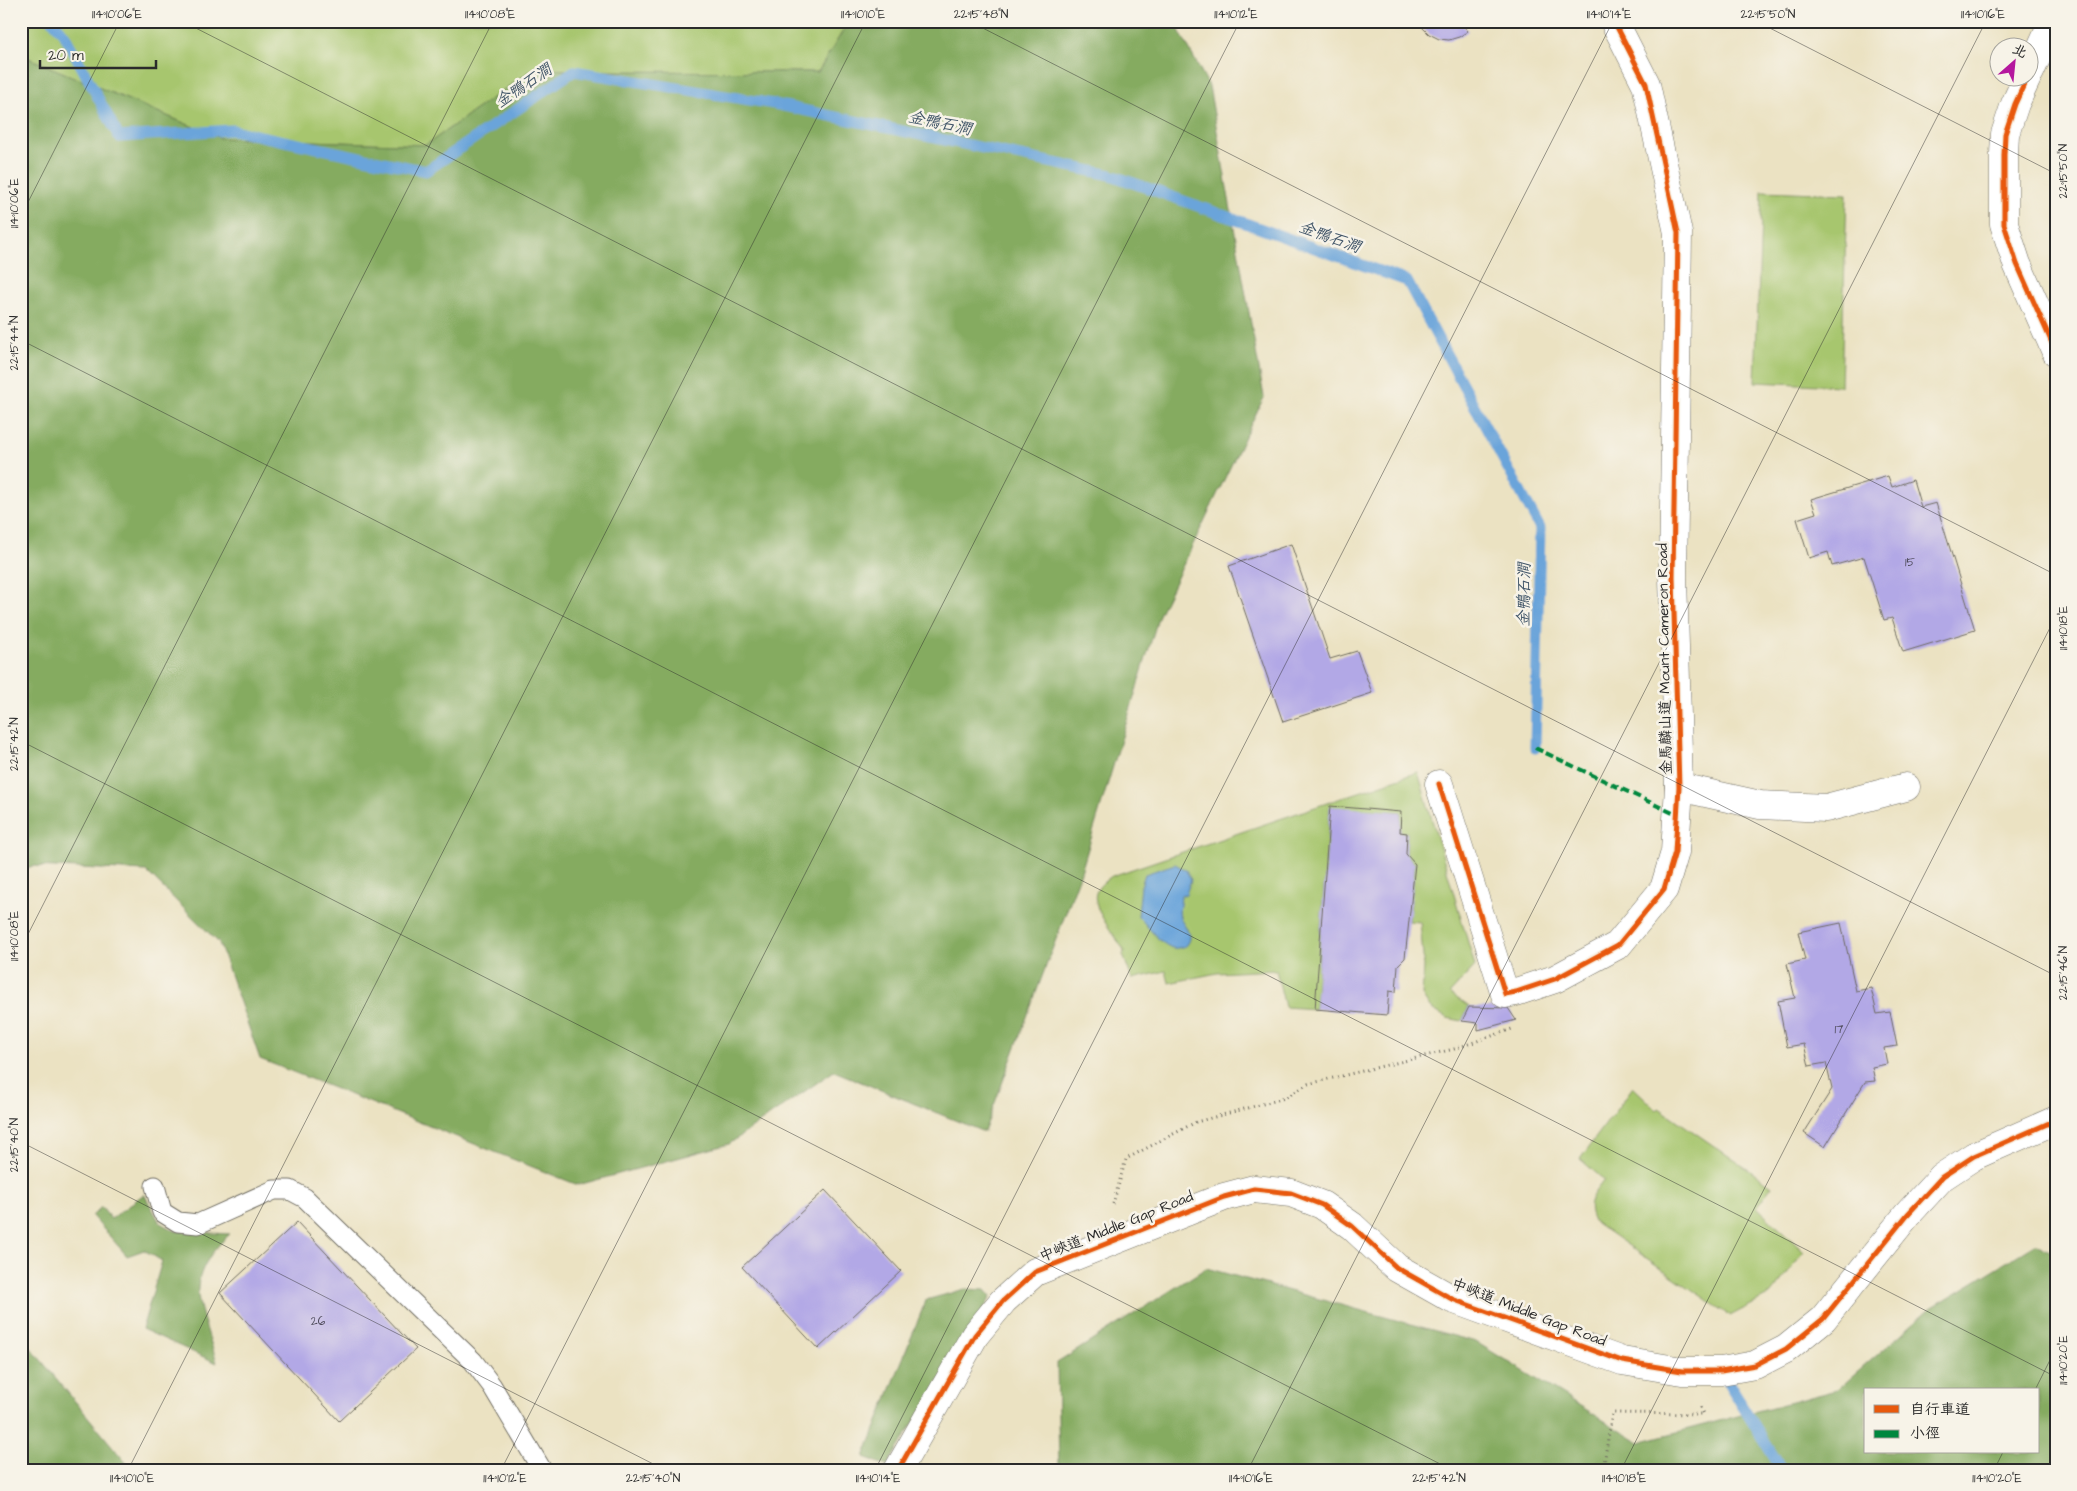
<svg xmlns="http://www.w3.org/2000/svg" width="2077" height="1491" viewBox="0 0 2077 1491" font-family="'Architects Daughter','LXGW WenKai TC',sans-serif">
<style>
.green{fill:#a7c66e;stroke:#69784c}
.forest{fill:#85ab61;stroke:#586b46;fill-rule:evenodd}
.water{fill:#6ba4da;stroke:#4b6882}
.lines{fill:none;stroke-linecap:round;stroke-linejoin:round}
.stream{stroke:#6ba4da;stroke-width:11}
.building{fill:#b2a8e6}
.service-casing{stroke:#6e6b60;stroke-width:21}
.minor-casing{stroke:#6e6b60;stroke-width:29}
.path{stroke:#6e6b60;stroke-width:3;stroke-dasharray:1 4;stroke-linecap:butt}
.service{stroke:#fff;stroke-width:19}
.minor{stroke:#fff;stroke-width:28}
.quiet{stroke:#00873e;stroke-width:4;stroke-dasharray:8 4;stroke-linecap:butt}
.cycleway-casing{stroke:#f7f3e8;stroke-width:8}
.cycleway{stroke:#e8590c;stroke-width:5}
.ticks{fill:none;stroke:#2b2b2b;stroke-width:1;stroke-opacity:0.45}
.labels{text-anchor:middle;stroke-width:5;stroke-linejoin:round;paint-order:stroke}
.number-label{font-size:12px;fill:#4d4a5a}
.street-label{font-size:15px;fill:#2b2b2b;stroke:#f7f3e8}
.water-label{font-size:16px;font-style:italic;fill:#415568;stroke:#f7f3e8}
.neatline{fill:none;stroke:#2b2b2b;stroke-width:2}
.ticks-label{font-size:12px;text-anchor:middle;fill:#2b2b2b}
</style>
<rect width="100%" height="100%" fill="#f7f3e8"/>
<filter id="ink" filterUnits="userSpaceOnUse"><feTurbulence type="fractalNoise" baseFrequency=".02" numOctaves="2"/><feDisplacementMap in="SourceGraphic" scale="10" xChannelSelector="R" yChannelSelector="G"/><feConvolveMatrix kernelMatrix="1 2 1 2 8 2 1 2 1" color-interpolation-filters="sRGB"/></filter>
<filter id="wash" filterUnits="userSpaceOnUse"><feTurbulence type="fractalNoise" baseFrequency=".0096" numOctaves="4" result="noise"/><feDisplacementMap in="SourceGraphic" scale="20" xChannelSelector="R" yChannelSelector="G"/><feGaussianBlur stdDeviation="1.12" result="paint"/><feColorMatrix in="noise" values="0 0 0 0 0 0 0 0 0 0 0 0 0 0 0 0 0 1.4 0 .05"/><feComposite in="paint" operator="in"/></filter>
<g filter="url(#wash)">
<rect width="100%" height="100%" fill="#ebe2c2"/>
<g class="green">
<path d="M21,21h828l-31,51 -244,-1 -38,-4 -110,78 -206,-7 -199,-83z"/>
<path d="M1762,191l85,3 -6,192 -86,-4z"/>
<path d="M1418,772l57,194 -25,27 19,14 -7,14 -15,-3 -17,-10 -8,-13 2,-28 -4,-45 -11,-1 6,-57 -9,-10 1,-21 -7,-1 1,-20 -71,-5 -15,202 -30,-2 -9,-37 -59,3 -48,10 -3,-12 -34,8 -9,-24 1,-5c-8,-13 -33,-42 -28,-57 2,-7 10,-13 16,-17z"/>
<path d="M1633,1087l24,23 2,-2 113,78 -15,21 47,45 -34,43 -40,21 -137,-95c-9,-19 0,-26 11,-41l-24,-21z"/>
</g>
<g class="forest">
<path d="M849,21h325l35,65 55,311 -105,218 -79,260 -96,257 -150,-61 -105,73 -151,41 -318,-126 -41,-116 -73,-72 -114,-5 -11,5v-816l199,83 206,7 110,-78 38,4 244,1z"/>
<path d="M144,1194l16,29 15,8 55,3c-17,15 -34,37 -32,61 2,18 14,49 19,68l-75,-34 20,-68 -18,-11 -17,6 -35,-40 9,-9 10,12z"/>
<path d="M2036,1244l20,10v216h-997l-2,-107 149,-95 270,74 163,100 198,-52 94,-82zM1866,1390h172v62h-172z"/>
<path d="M965,1289l20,1 6,7 -104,169 -23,-9 62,-157z"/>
<path d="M21,1336l111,134h-111z"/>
</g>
<path class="water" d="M1175,864l11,6 5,10 -5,14 -5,2c0,6 -3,15 -1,21 3,11 17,17 6,29 -5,1 -11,4 -16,1 -12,-5 -23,-22 -32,-31l3,-30 4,-12z"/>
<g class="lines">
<g class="stream">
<path d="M53,21l11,13 55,103 113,-7 194,41 148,-100 200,33 337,71 296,106 133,247 -5,220"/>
<path d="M1721,1371l61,99"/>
</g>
</g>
<g id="blocks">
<g class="building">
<path d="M1416,21h43l9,10 -9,6 -10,3 -10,-1 -10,-5z"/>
<path d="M1888,476l4,11 21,-7 8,27 15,-4 39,127 -72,22 -11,-34 -8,2 -20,-63 -32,9 -4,-14 -19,6 -12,-39 19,-6 -5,-14z"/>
<path d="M1291,544l39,115 27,-8 15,42 -89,29 -54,-156z"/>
<path d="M1330,806l71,6 -1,20 7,1 -1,21 9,10 -10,94 -7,7 -2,27 -7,-1 -2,24 -72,-6z"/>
<path d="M1841,923l15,68 15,-3 6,26 13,-2 7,34 -13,2 3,16 -15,3 3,14 -10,1 -40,65 -21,-14 28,-44 -6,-26 -17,3 -5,-22 -17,3 -9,-46 17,-3 -8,-34 18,-4 -7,-28z"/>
<path d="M1469,1007l39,1 8,12 -38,10v-7l-16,-2z"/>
<path d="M825,1190l76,81 -83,78 -76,-82z"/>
<path d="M297,1222l119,127 -77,72 -119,-128z"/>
</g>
</g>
</g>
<g filter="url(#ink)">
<use href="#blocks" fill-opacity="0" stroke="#6e6b60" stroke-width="1"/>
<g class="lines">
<g class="service-casing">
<path id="service" d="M155,1186l7,26 16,10 20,2 76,-34h16l15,8 168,163 19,25 50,84"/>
</g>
<g class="minor-casing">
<g id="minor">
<path d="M2030,72l23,-51"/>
<path d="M2027,78l-12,26 -10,30 -1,21v69l13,40 39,88"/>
<path d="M1439,784l66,210 11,-2 39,-13 63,-34 46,-56 11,-37 4,-65 -6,-210 5,-344 -32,-149 -32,-63"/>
<path d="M1679,787l81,18 66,3 80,-21"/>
<path d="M898,1470l77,-135 28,-34 32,-29 189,-75 30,-8 37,4 31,12 30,21 45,42 55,31 170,62 60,10h39l34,-6 31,-16 37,-30 84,-104 35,-38 32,-21 82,-36"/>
</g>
</g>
<g class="path">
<path d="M1113,1204l13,-45 70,-37 89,-24 23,-14 146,-35 58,-20"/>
<path d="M1603,1470l9,-57 91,1 -4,-9"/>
</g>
<use href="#service" class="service"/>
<use href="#minor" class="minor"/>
<path class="quiet" d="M1535,748l142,67"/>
<g class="cycleway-casing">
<g id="cycleway">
<path d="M2027,78l-12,26 -10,30 -1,21v69l13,40 39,88"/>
<path d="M1439,784l66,210 11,-2 39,-13 63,-34 46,-56 11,-37 4,-65 -6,-210 5,-344 -32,-149 -32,-63"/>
<path d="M898,1470l77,-135 28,-34 32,-29 189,-75 30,-8 37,4 31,12 30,21 45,42 55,31 170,62 60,10h39l34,-6 31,-16 37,-30 84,-104 35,-38 32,-21 82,-36"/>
</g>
</g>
<use href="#cycleway" class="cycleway"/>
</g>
</g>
<path class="ticks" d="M182,21l1874,955M969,21l1087,554M1756,21l300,153M21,216l99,-195M21,340l2035,1037M21,741l1431,729M21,948l472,-927M21,1142l644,328M2035,1390l21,-42M128,1470l738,-1449M501,1470l739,-1449M875,1470l738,-1449M1248,1470l738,-1449M1621,1470l435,-854M1994,1470l9,-18"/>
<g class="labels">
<g class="number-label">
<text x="1910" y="566">15</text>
<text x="1839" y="1033">17</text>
<text x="318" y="1325">26</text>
</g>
<g class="street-label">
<text transform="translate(1664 659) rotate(-91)" y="5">金馬麟山道 Mount Cameron Road</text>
<text transform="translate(1116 1226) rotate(-22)" y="5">中峽道 Middle Gap Road</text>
<text transform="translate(1529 1312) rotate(21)" y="5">中峽道 Middle Gap Road</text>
</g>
<g class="water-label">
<text transform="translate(523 85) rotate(-34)" y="6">金鴨石澗</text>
<text transform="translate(940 122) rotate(12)" y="6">金鴨石澗</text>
<text transform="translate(1330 236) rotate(20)" y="6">金鴨石澗</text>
<text transform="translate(1523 595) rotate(-89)" y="6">金鴨石澗</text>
</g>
</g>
<rect width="2077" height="1491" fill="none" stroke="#f7f3e8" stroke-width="55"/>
<rect x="1864" y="1388" width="175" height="65" fill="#f7f3e8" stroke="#a5a39c"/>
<rect x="1874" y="1405" width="25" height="8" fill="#e8590c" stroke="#a5a39c"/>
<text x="1910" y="1414" font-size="15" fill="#2b2b2b">自行車道</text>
<rect x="1874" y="1430" width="25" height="8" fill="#00873e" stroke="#a5a39c"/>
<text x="1910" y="1438" font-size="15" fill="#2b2b2b">小徑</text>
<g transform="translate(2014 62) rotate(27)"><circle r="24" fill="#f7f3e8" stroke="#a5a39c"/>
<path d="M0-4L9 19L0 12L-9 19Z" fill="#b5179e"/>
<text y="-8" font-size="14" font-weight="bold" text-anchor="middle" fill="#2b2b2b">北</text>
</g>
<path d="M40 60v8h116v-8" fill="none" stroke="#2b2b2b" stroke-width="2.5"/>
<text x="48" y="60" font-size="15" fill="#2b2b2b" stroke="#f7f3e8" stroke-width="4" paint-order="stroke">20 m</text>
<rect x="28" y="28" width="2022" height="1436" class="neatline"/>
<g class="ticks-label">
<text x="117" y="18">114°10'06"E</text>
<text x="490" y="18">114°10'08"E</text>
<text x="863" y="18">114°10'10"E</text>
<text x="981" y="18">22°15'48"N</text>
<text x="1236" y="18">114°10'12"E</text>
<text x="1609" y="18">114°10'14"E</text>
<text x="1768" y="18">22°15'50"N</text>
<text x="1983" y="18">114°10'16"E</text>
<text transform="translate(2063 171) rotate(-90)" y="4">22°15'50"N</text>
<text transform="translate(14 203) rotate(-90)" y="4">114°10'06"E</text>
<text transform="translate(14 343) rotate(-90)" y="4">22°15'44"N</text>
<text transform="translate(2063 628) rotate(-90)" y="4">114°10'18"E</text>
<text transform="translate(14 744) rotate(-90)" y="4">22°15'42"N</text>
<text transform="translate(14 936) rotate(-90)" y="4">114°10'08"E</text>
<text transform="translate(2063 973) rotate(-90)" y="4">22°15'46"N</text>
<text transform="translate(14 1145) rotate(-90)" y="4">22°15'40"N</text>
<text transform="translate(2063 1360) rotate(-90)" y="4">114°10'20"E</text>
<text x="132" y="1482">114°10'10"E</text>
<text x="505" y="1482">114°10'12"E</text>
<text x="653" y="1482">22°15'40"N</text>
<text x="878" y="1482">114°10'14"E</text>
<text x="1251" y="1482">114°10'16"E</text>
<text x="1439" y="1482">22°15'42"N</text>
<text x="1624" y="1482">114°10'18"E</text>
<text x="1997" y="1482">114°10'20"E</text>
</g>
</svg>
